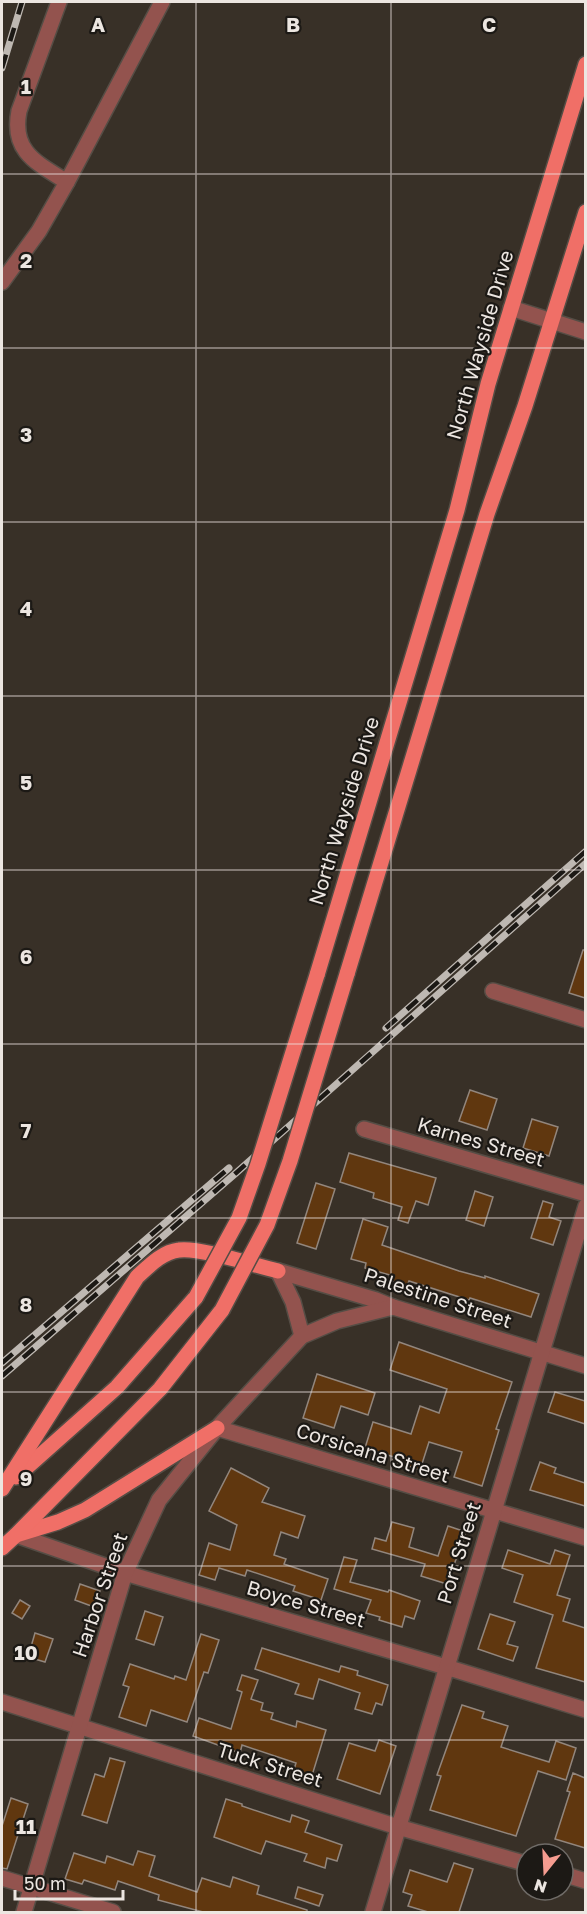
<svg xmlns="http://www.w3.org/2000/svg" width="587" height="1914" viewBox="0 0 587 1914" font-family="'Golos Text',sans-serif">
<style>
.building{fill:#60370f;stroke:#92867d;stroke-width:1.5}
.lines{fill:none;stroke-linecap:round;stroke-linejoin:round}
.minor-casing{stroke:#554d45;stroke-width:18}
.major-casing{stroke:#554d45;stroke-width:18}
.minor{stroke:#93534e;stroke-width:15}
.major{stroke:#f06f67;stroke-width:15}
.rail-casing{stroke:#beb8b2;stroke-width:7}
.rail{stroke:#1c1915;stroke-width:4.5;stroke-dasharray:14;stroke-linecap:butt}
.major-bridge-casing{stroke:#554d45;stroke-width:18;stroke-linecap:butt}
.major-bridge{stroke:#f06f67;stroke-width:15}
.grid{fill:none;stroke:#ece6e1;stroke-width:1.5;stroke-opacity:0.55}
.labels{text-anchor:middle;stroke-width:4.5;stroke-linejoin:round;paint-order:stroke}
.street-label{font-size:20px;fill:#ece6e1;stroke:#1c1915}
.grid-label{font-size:20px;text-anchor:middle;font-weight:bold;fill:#ece6e1;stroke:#1c1915;stroke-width:4.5;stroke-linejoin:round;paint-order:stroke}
</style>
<rect width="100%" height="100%" fill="#383027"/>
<g class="building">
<path d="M583,950h2v48l-16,-5z"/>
<path d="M470,1090l27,9 -10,31 -28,-9z"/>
<path d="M532,1119l26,8 -9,29 -26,-8z"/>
<path d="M349,1153l87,25 -8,27 -12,-4 -8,22 -10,-3 4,-13 -29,-9 1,-5 -34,-11z"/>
<path d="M316,1183l19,6 -19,60 -19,-6z"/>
<path d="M475,1191l18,6 -9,29 -18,-6z"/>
<path d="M543,1201l10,3 -4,13 12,4 -8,24 -22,-7z"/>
<path d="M363,1219l25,8 -6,18 77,26 26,7v-2l54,18 -8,23 -61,-19 -1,2 -60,-19 -2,5 -18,-6 1,-5 -25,-7 1,-5 -15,-4z"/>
<path d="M399,1342l113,40 -16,47 3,1 -17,56 -28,-9 8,-25 -33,-10 -9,28 -28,-9 2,-4 -29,-9 8,-26 38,12 9,-28 19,7 8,-24 -57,-19z"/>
<path d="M317,1374l58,19 -7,22 -27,-9 -7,22 -31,-10z"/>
<path d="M555,1392l30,9v23l-37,-12z"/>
<path d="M540,1462l16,6 -2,5 31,10v23l-55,-16z"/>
<path d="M231,1468l38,20 -7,14 43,14 -7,22 -17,-6 -7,23 12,4 -2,5 44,15 -7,21 -28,-9 2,-5 -48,-16 -2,6 -26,-8 -4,12 -16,-5 10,-32 21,7 7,-25 -28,-14z"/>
<path d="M392,1522l22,6 -5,19 29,9 10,-30 18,6 -19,52 -26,-8 4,-12 -53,-15 3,-11 11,3z"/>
<path d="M508,1550l42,14 5,-14 15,5 -13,40 13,4 -7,22 22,7v54l-49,-14 17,-53 -39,-13 9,-27 -21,-7z"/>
<path d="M344,1557l13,3 -7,22 38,10 1,-2 31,11 -6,18 -9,-3 -3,11 -23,-7 1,-3 -14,-4 5,-13 -37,-11z"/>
<path d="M80,1584l20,7 -6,16 -19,-7z"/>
<path d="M20,1600l10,6 -8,13 -10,-6z"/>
<path d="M145,1611l18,6 -9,28 -18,-6z"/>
<path d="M490,1614l25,8 -8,22 11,3 -5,14 -35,-12z"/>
<path d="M35,1633l18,6 -8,23 -17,-5z"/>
<path d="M201,1634l18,6 -11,33 -4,-1 -17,50 -36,-12 -5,16 -27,-9 10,-30 -6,-2 7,-21 44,15 1,-3 11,4z"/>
<path d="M262,1648l77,24 2,-6 17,5 -1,4 31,10 -6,20 -6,-2 -4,11 -17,-5 5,-16 -41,-14 -6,20 -18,-5 4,-10 -44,-15z"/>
<path d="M242,1675l16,5 -7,19 12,4 -2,7 12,3 -2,6 25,8 1,-6 29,9 -16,52 -18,-6 4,-13 -54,-18 -2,8 -47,-17 6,-18 32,11 11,-37 -5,-2z"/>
<path d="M462,1705l22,7 -2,6 26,8 -7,21 48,15 7,-21 20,7 -10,32 -28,-9 -22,65 -86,-26 11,-34 -4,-1z"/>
<path d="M379,1740l17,6 -16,48 -43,-15 12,-36 26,8z"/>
<path d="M110,1758l15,4 -18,61 -25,-8 13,-41 9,3z"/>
<path d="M573,1773l12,5v70l-30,-9 15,-47 -3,-1z"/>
<path d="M11,1798l17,6 -21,65 -5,-1v-42z"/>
<path d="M226,1799l16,5v2l48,16 2,-7 17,6 -4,11 37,13 -5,16 -10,-3 -2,10 -21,-7 3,-7 -41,-13 -5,13 -47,-17z"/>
<path d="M138,1851l17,5 -6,20 48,16 5,-14 28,9 3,-10 26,9 -2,8 50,16v2h-104l-45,-12 1,-5 -41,-14 -3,9 -31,-10 -2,4 -17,-5 9,-26 31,10 2,-7 26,9z"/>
<path d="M454,1863l19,6 -14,43h-31l-20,-6 4,-11 -9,-3 7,-22 37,12z"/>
<path d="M298,1887l25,8 -4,11 -24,-8z"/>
</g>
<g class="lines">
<g class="minor-casing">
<g id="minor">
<path d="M59,2l-40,109c-8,41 18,52 48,71l95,-180"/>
<path d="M2,282l37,-51 28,-49"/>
<path d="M511,308l75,24"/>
<path d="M493,991l93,29"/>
<path d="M364,1129l222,65"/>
<path d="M278,1271l98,29 17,7 193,59"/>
<path d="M278,1271l15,31 9,34"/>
<path d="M217,1428l369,110"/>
<path d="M16,1535l109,38 321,94 140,43"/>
<path d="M2,1702l396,125 129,37"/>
<path d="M563,1874l23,7"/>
<path d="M2,1878l111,34"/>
<path d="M24,1912l101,-339 34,-73 58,-72 85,-92 35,-15 56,-14"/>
<path d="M373,1912l213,-706"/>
</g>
</g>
<g class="major-casing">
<g id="major">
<path d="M347,974l140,-460 38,-108 61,-194"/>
<path d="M317,975l140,-465 31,-126 98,-320"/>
<path d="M16,1477l101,-90 79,-90"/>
<path d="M2,1489l135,-212c12,-11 25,-25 42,-27 21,-3 77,16 99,21"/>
<path d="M19,1534l39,-12 27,-12 132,-82"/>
<path d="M2,1548l14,-13 144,-146 62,-79"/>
</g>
</g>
<use href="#minor" class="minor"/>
<use href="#major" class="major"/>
<g class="rail-casing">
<g id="rail">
<path d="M2,68l20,-66"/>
<path d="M386,1028l200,-177"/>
<path d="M2,1363l227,-195"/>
<path d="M2,1376l234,-203 350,-310"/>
</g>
</g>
<use href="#rail" class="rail"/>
<g class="major-bridge-casing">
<g id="major-bridge">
<path d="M196,1297l43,-79 19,-54 59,-189"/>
<path d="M222,1310l45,-85 23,-64 57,-187"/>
</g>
</g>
<use href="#major-bridge" class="major-bridge"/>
</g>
<path class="grid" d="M196,2v1910M391,2v1910M2,174h584M2,348h584M2,522h584M2,696h584M2,870h584M2,1044h584M2,1218h584M2,1392h584M2,1566h584M2,1740h584"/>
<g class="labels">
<g class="street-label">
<text transform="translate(480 345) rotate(-74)" y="7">North Wayside Drive</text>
<text transform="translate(344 811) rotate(-73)" y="7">North Wayside Drive</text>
<text transform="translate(481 1142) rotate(16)" y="7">Karnes Street</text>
<text transform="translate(438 1298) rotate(18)" y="7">Palestine Street</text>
<text transform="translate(373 1453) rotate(17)" y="7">Corsicana Street</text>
<text transform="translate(459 1553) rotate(-73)" y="7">Port Street</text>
<text transform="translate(100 1595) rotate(-71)" y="7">Harbor Street</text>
<text transform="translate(306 1604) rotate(16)" y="7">Boyce Street</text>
<text transform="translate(270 1765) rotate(17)" y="7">Tuck Street</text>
</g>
</g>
<g class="grid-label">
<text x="98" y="32">A</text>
<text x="293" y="32">B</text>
<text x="489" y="32">C</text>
<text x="26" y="94">1</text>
<text x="26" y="268">2</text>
<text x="26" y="442">3</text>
<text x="26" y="616">4</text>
<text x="26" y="790">5</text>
<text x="26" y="964">6</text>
<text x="26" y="1138">7</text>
<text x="26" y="1312">8</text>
<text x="26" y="1486">9</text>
<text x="26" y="1660">10</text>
<text x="26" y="1834">11</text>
</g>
<rect width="587" height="1914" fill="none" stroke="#ece6e1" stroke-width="6"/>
<g transform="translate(545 1872) rotate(198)"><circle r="28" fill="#1c1915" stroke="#6f6b67" stroke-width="1.5"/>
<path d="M0-4.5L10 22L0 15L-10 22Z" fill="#f59c90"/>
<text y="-9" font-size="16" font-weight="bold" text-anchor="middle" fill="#ece6e1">N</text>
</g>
<path d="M15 1890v9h108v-9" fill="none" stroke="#ece6e1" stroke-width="3"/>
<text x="24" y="1890" font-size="18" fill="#ece6e1" stroke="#1c1915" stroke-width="4.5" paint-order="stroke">50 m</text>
</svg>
